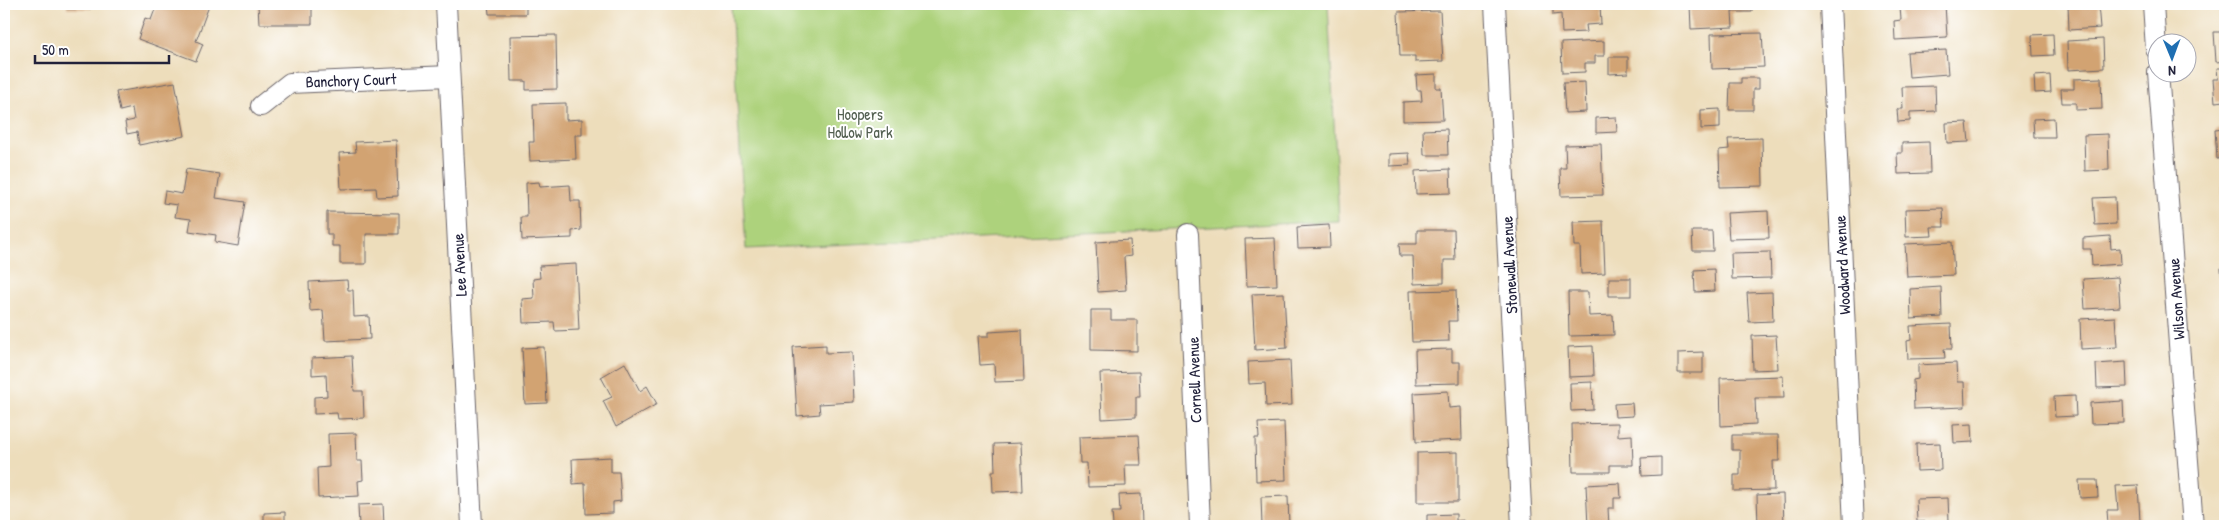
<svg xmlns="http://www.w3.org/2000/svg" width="2229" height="530" viewBox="0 0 2229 530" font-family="'Patrick Hand',sans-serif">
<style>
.green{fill:#add27b;stroke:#687a5b}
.building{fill:#d2a372}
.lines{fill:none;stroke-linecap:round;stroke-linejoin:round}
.minor-casing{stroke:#696368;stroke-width:22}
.minor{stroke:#fff;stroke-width:20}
.labels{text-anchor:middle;stroke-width:4;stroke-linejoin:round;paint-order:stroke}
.street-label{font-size:16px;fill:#22223b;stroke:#fff}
.park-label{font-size:16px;fill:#536051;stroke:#fff}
</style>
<rect width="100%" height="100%" fill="#fff"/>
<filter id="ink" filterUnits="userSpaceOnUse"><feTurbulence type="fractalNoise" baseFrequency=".02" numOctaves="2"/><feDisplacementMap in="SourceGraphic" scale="10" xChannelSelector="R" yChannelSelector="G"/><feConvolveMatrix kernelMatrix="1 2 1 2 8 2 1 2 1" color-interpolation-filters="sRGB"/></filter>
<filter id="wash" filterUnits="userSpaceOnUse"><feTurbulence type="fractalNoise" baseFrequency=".0096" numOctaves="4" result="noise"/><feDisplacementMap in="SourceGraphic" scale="20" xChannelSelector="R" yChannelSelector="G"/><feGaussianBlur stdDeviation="1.12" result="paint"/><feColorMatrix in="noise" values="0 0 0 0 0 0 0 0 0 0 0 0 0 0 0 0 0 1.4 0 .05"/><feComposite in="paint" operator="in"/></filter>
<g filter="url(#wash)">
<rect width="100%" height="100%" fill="#edddbb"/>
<path class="green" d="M731,4h597l11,217 -593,28z"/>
<g id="blocks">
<g class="building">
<rect x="67" y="4" width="23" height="5"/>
<path d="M157,4h28l8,3 1,-3h9l6,2 -13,35 7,3 -7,17 -58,-22 7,-21 6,2z"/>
<path d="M258,4h54v20h-53z"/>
<path d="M488,4h38v10h-37z"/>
<path d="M1553,4h47l1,20 -15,1 1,7 -25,1 -1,-19 -8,1z"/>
<path d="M1690,4h62v8h-20l1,15 -42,2z"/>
<path d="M1945,4l2,33 -52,3 -1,-19 7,-1 -1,-14z"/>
<path d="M2068,4h30l2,24 -31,2z"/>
<path d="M1440,11l3,50 -28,1v-6h-15l-2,-44z"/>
<path d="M2214,32h11v29l-9,1z"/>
<path d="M1762,33l2,34 -52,2 -1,-35z"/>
<path d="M2053,34l1,21 -21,1 -1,-21z"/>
<path d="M556,35l1,54 -31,1v-9h-15l-1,-45z"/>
<path d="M2103,39l1,29 -36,2 -1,-29z"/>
<path d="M1604,41v15h-9v7h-10v9l-23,1 -1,-30z"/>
<path d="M1946,50l2,24 -39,3 -2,-25z"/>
<path d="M1609,57h19v16l-19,1z"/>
<path d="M2217,68h8v33l-10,1 -2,-23h5z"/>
<path d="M1436,74v14h5l2,32 -40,1v-19l19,-1 -1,-11h-4l-1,-15z"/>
<path d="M2050,75l1,17 -16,1 -1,-17z"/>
<path d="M1741,78h18v11h-6v21h-24l1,-27h11z"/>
<path d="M2101,78l1,31 -26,1v-7h-14l-1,-14h13v-10z"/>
<path d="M175,82l10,54 -46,9 -2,-13 -10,2 -2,-12 9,-2 -2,-12 -12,3 -4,-19z"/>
<path d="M1585,82l1,30 -21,1 -2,-30z"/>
<path d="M1935,86l1,25 -26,1v9l-12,1 -1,-13h6l-1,-22z"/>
<path d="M566,103v17l16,-1v16h-7l1,24 -46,2 -1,-19h5l-1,-38z"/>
<path d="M1720,109v19l-19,1v-19z"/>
<path d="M1616,117l1,15 -21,1v-15z"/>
<path d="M2054,118l1,19h-21l-1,-18z"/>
<path d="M1967,122l2,20 -22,1 -1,-20z"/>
<path d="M2225,128v30l-8,1 -2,-30z"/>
<path d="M1447,129l1,26h-24l-1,-25z"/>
<path d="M2108,134l1,36 -24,1 -1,-36z"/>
<path d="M1762,138l1,48 -43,1 -1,-37 10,-1 -1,-10z"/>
<path d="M396,140l2,56 -21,1 -1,-9 -35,1 -2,-36 17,-1 -1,-10z"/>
<path d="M1929,142l1,31 -32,1 -1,-21h5v-10z"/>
<path d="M1601,144l2,51 -42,1 -1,-28h6l-1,-23z"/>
<path d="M1409,153l1,12 -21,1v-12z"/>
<path d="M186,169l34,5 -4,24 29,4 -7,44 -23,-4 1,-7 -27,-4 2,-12 -16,-2 2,-12 -14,-2 2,-12 17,3z"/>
<path d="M1450,169l1,24 -35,1 -1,-23z"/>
<path d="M539,182l1,5 30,-2 1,16h9l1,29 -9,1v7l-50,2 -1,-23h6l-1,-34z"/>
<path d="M2222,187h3v26h-2z"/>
<path d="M2115,197l1,27 -21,1 -2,-27z"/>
<path d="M1943,208l1,19h-13l1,9 -26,1 -1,-28z"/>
<path d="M1768,211l1,27 -40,1 -2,-26z"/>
<path d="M327,212l72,1v21h-33v30h-26v-18h-8v-12h-5z"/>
<path d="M1603,221l2,52 -24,1 -1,-28h-6l-1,-24z"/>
<path d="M1329,225l1,22 -32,1 -1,-21z"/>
<path d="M1417,230h37l1,30h-11v23l-30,1 -1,-28h-13l-1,-12h18z"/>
<path d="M1692,231h20l1,20h-20z"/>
<path d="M2110,236l1,13 9,-1 1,16 -29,2 -1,-17h-8v-11z"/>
<path d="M1275,238l2,47 -30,1 -2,-47z"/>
<path d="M1130,240l1,16 -7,1 2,33 -28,2 -2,-50z"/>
<path d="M1952,242l2,33 -47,2 -2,-33z"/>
<path d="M1770,252l1,26 -39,1 -1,-26z"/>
<path d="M576,264l3,66 -24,1 -1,-9 -31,1 -1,-24 12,-1 -1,-19 7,-1 -1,-12z"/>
<path d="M2221,268h4v17l-3,1z"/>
<path d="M1714,269l1,22 -20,1 -1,-22z"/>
<path d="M2118,277l2,30 -35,2 -2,-30z"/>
<rect x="1609" y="278" width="22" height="18"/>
<path d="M347,280l1,10h5l1,27 15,-1 1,23 -45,2 -2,-31 -13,1 -1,-29z"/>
<path d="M1941,287l1,30 -31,2 -1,-30z"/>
<path d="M1456,290l1,31h-9l1,20 -37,1 -2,-51z"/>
<path d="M1568,292h20l1,24 24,-1 1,20 -45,1z"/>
<path d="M1772,292l1,29 -24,1 -2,-29z"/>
<path d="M1284,293l3,55 -32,2 -3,-56z"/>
<path d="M1091,310h20v10h26v31l-46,-1z"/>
<path d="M2115,317l2,30 -36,2 -1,-30z"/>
<path d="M1951,324l1,25h-8l1,9 -37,1 -1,-18 4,-1 -1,-14z"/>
<path d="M1022,330l2,51 -29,1 -1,-18 -14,1 -2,-29h11v-4z"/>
<path d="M1776,335l2,34 -25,1 -1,-34z"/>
<path d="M826,345v8l26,-1 2,50 -35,2 1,10 -23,2 -4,-69z"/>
<path d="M1593,346l1,30 -25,1 -1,-30z"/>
<path d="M544,347l3,56 -22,1 -3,-56z"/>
<path d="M1452,349v13h8v21l-44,1 -1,-34z"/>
<path d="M1703,352v21h-25v-20z"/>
<path d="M352,356l2,35h9l1,27 -26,1 -1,-6 -23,1v-17l13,-1 -1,-22 -14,1v-17z"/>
<path d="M1290,360l2,45 -26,1 -1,-23 -16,1 -1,-22z"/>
<path d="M2126,362l1,25 -30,1 -1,-24z"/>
<path d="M625,363l15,28 7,-5 10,18 -41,23 -13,-26 9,-4 -11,-20z"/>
<path d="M1956,363l1,19h7l1,25 -51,2 -1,-29 5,-1v-14z"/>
<path d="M1139,372l1,25h-4v20l-34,2 -2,-46z"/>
<path d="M1783,376l1,22h-29l1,26 -35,2 -1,-48z"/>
<path d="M1592,382l1,28 -22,1 -1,-28z"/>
<path d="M1448,391l1,17 12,-1 1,33 -46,2 -2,-49z"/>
<path d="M2075,396l1,20 -21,1 -1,-20z"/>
<path d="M2123,401l1,22 -33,1 -1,-21z"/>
<path d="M1632,403l1,13 -18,1 -1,-13z"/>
<path d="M1284,422l2,58 -30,1 -1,-43h4l-1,-15z"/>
<path d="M1618,423v13l14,-1 1,30h-23v7h-37l-1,-48z"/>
<path d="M1972,424l1,18 -19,1 -1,-18z"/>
<path d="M356,433l1,28h5l1,19 -5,1 1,15 -41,2 -1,-30 12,-1 -1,-33z"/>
<path d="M1139,435l2,30h-16l1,21 -38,1 -1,-24h-7l-1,-26z"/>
<path d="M1732,435h46l1,26h-6l1,29 -40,1v-16h6v-25h-8z"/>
<path d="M1021,443l2,48 -30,1 -1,-21h3l-1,-27z"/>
<path d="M1940,443l1,27 -24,1 -1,-27z"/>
<path d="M1458,452v50h-41v-49z"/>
<path d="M611,457v15h8l2,29 -8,1v11l-27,1 -1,-31 -12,1 -1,-25z"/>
<path d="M1661,457v18l-19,1 -1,-18z"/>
<path d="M2079,480h18l1,17 -18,1z"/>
<path d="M1620,483l1,15h-7v10h-6l1,18h-21l-2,-41z"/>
<path d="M2138,485l2,37 -32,2 -1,-14h11l-2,-24z"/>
<path d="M1141,494l1,32h-29l-1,-14h8l-1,-17z"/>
<path d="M1783,494l1,32h-26l-1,-31z"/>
<path d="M1288,496l1,30h-27l-1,-29z"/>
<path d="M1948,498l1,23 -32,1 -1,-23z"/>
<path d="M383,504l1,22h-25l-1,-21z"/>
<path d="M285,512v14h-21v-13z"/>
<path d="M1456,514v7l8,-1 1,6h-38v-11z"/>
</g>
</g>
</g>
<g filter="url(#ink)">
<use href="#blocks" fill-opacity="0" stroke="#696368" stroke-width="1"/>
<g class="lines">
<g class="minor-casing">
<g id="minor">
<path d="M446,4l26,522"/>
<path d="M1495,4l27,522"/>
<path d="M1830,4l24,522"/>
<path d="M2153,4l3,45"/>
<path d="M2158,72l35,454"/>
<path d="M261,106l29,-23 159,-7"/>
<path d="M1188,234l12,292"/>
</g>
</g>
<use href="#minor" class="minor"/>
</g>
</g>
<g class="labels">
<g class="street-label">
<text transform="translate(351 80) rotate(-2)" y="6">Banchory Court</text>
<text transform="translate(459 265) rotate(-93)" y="6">Lee Avenue</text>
<text transform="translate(1509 265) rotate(-93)" y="6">Stonewall Avenue</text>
<text transform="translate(1842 265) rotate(-93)" y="6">Woodward Avenue</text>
<text transform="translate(2176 299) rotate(-94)" y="6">Wilson Avenue</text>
<text transform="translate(1194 380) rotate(-92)" y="6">Cornell Avenue</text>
</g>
<g class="park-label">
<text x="860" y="120">Hoopers<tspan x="860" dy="18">Hollow Park</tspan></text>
</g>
</g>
<rect width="2229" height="530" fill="none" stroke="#fff" stroke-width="20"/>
<g transform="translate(2172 58) rotate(179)"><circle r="24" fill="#ffffff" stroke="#a7a7b1"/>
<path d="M0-4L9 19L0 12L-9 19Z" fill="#1f6fb2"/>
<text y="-8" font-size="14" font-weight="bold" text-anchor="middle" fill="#22223b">N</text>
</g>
<path d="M35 55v8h134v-8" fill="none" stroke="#22223b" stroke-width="2.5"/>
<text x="42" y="55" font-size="15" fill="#22223b" stroke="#ffffff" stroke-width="4" paint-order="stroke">50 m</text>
</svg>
